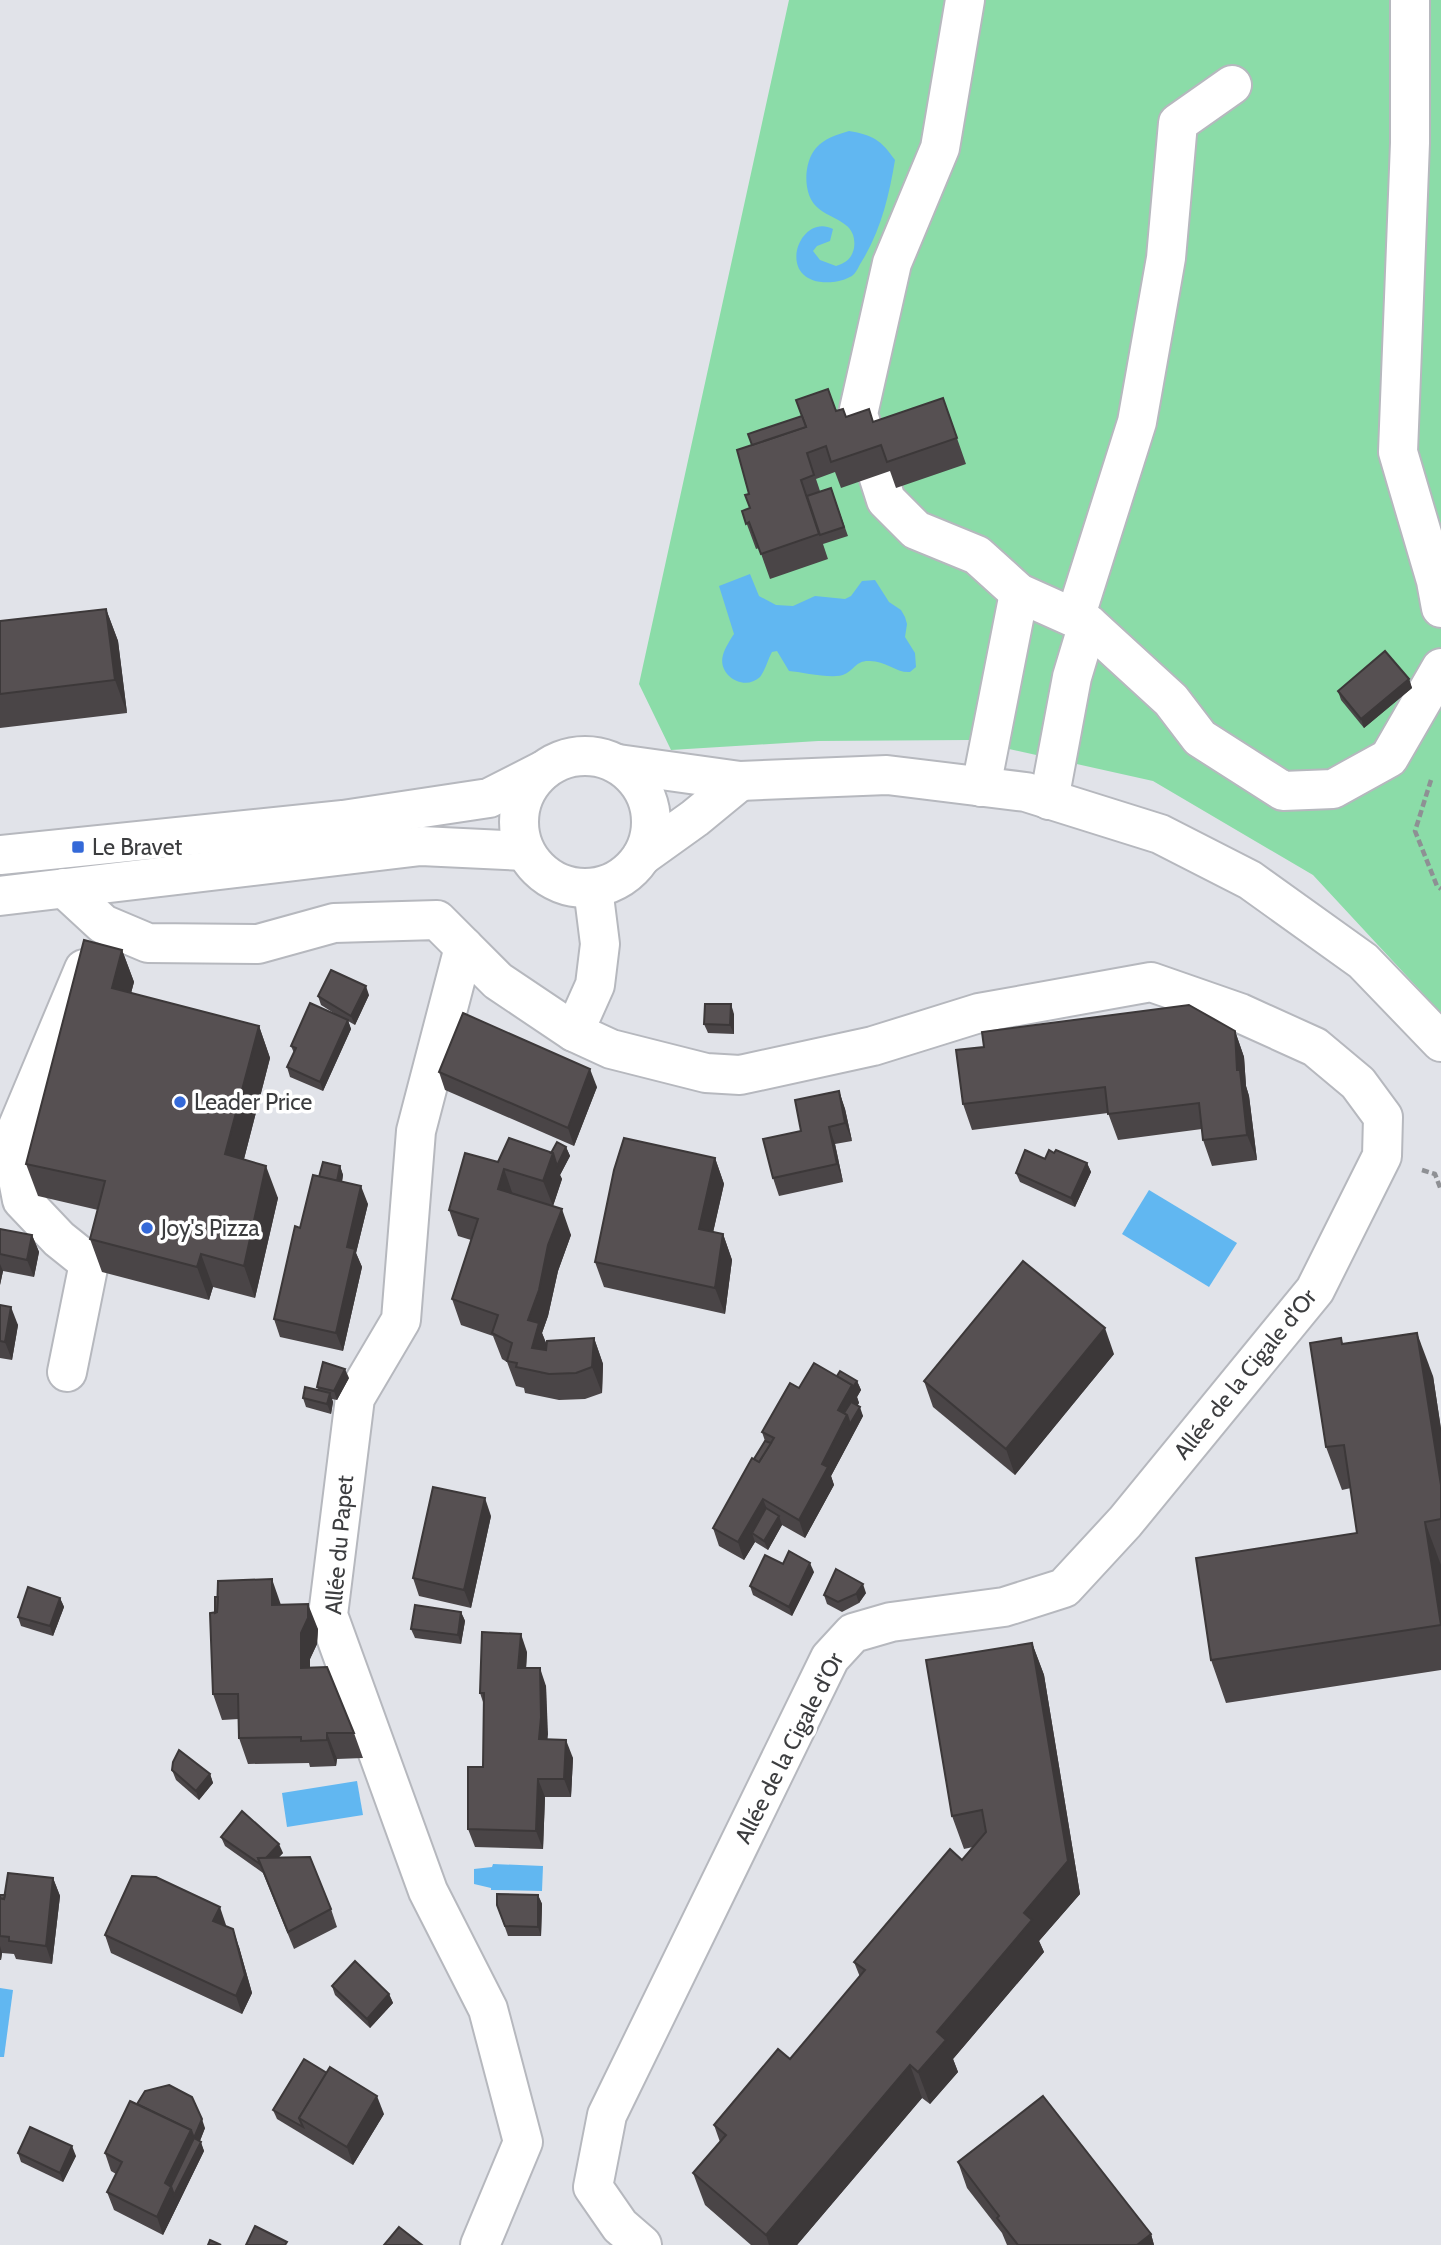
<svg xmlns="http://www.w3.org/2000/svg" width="1441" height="2245" viewBox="0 0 1441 2245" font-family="Cabin,sans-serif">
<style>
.green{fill:#8bdca8}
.water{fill:#61b7f1}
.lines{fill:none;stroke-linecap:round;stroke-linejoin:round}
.minor-casing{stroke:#b6b8be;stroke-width:42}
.major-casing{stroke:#b6b8be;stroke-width:42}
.path{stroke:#8e9094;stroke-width:4.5;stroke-dasharray:7 3.5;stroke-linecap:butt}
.minor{stroke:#fff;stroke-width:38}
.major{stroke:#fff;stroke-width:38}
.wall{fill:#4a4547}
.shaded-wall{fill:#3c3839}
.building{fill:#565052;stroke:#3c3839;stroke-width:2}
.poi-dot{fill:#3469d8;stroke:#fff;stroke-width:2.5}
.labels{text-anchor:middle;stroke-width:7;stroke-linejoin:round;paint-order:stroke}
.poi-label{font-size:23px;fill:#3c3d3f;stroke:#fff;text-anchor:start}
.street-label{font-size:23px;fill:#3c3d3f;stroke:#fff}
</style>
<rect width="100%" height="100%" fill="#e1e3e9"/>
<path class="green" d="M789,0h652v1013l-128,-138 -160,-94 -184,-41 -151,1 -147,9 -32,-66z"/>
<g class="water">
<path d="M849,131c24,4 32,9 46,29 -6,36 -14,70 -33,101 -3,4 -5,11 -9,14 -3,3 -15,7 -20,7 -61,5 -35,-71 0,-53l-3,12 -13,5 -4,5 7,9 16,6c10,-3 16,-8 18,-18 4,-29 -26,-27 -40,-44 -11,-14 -10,-42 2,-56 9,-10 20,-13 33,-17z"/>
<path d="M750,574l9,22 17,9 17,1 22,-10 30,3 6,-3 11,-15 13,-1 14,22 12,8 4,7 2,7 -2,13 10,16 1,14 -6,5c-14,1 -25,-12 -42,-11 -12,0 -14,9 -23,13 -10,6 -43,-2 -56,-3l-12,-20 -5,1c-4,7 -7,19 -12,25 -16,15 -43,-2 -37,-22 2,-7 7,-15 11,-21l-15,-48z"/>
<path d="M1149,1190l88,53 -28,44 -87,-53z"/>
<path d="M357,1781l6,34 -76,12 -5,-34z"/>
<path d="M493,1864l50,2 -1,25 -51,-1v-2l-17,-4v-15l18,-2z"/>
<path d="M0,1988l13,2 -9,67h-4z"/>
</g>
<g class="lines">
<g class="minor-casing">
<g id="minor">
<path d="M1410,0v143l-12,309 38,129 5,27"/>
<path d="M866,439l-8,-25 34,-151 48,-115 25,-148"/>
<path d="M878,475l8,25 30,30 61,25 42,38 69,31 83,76 29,38 83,53 50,-2 56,-31 52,-90"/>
<path d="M1075,618l62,-196 29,-164 12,-135 54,-38"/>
<path d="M981,787l38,-194"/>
<path d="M1049,800l23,-123 16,-53"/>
<path d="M64,888l39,36 45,19 110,1 76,-21 103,-3 61,61 76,51 37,17 95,24 34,2 133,-29 106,-33 172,-31 89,31 75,34 43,36 25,34 -1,39 -67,134 -190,232 -61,66 -60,19 -113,15 -38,11 -23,25 -223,457 -14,72 27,39 22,19"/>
<path d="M464,947l-48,184 -15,189 -46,78 -27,217 100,276 60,118 35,133 -43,103"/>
<path d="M574,1032l21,-47 5,-41 -7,-56"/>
<path d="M67,1372l22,-109 -30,-24 -37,-39 -11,-57 73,-174"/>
</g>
</g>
<g class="major-casing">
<g id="major">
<circle cx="585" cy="822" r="66"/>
<path d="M618,764l122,17 147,-6 139,17 134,42 90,46 113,81 78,81"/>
<path d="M0,855l343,-35 146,-22 55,-28"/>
<path d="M642,856l53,-38 45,-37"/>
<path d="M0,896l421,-50 104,5"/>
</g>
</g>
<g class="path">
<path d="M1431,780l-16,51 22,55 4,3"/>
<path d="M1422,1170l13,4 6,16"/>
</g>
<use href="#minor" class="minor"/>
<use href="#major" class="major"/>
</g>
<g class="wall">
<path d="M943,398l23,66 -70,24 -6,-17 -49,17 -6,-16 -19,7 4,12 11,-3 17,48 -25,8 5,15 -58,20 -11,-31 -3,1 -14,-38 8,-3 2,-63 84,-34 10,6 28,5z"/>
<path d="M106,609l12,32 9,72 -127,15v-107z"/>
<path d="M1409,679l3,9 -48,40 -23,-28 -3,-9z"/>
<path d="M122,950l12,32 -3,11 128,33 11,32 -26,101 34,39 -23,100 -42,-11 -4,13 -107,-28 -12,-33 8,-29 -60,-14 -12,-32z"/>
<path d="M369,995l-14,30 -7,-4 3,8 -28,62 -33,-14 -3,-10 7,-14 -3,-7 49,-29 -19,-12 -3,-9z"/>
<path d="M734,1014v20l-26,-1 -4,-9z"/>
<path d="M1235,1031l9,26 2,29 3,10 8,64 -45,6 -9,-26 -1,-11 -84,11 -10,-27 -136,17 -9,-26z"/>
<path d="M439,1072l158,15 -23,59 -129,-56z"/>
<path d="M839,1091l6,18 7,32 -17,3 8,38 -64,14 -6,-18 28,-47z"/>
<path d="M566,1147l4,9 -10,19 2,4 -9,27 18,29 -13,36 -10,45 -6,17 5,12 47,-7 9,26 -1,29 -17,6 -26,1 -34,-7 -1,-5 -8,-2 -9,-24 -5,-3 -9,-23 -32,-11 -9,-26 19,-59 -13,-4 -9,-26 49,-48 53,-9z"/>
<path d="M1054,1153l33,10 4,9 -16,35 -55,-25 -4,-9 29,-14z"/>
<path d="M715,1158l9,26 -11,48 10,2 9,26 -7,54 -121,-27 -9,-25z"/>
<path d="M340,1166l3,9 -1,7 26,22 -12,49 6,14 -19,84 -63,-14 -6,-18 26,-91 19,-51z"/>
<path d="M0,1229l32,6 7,17 -5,25 -31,-6 -3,14z"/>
<path d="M0,1305l18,20 -6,35 -12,-2z"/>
<path d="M1343,1344l90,32 8,53v241l-215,33 -15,-43 146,-127 -6,-45 -9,2 -16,-43z"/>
<path d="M1114,1354l-99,121 -82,-68 -9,-26z"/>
<path d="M837,1376l20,5 4,9 -4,7 2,6 -2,2 6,11 -32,60 3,9 -29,53 -23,-13 -14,25 -13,-8 -11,18 -25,-14 -6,-18 52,-87 -3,-9 37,-44z"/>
<path d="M349,1378l-12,22 -5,-1 1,3 -2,12 -25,-7 -3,-9 15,-8 -1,-3z"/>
<path d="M491,1516l-20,92 -52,-12 -6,-18z"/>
<path d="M783,1564l31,8 -22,44 -39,-21 -3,-9z"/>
<path d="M866,1593l-7,10 -17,9 -15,-8 -3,-9z"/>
<path d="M60,1598l4,9 -11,29 -32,-10 -3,-9z"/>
<path d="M281,1605l37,24 -1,15 -7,15v9l44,65 9,25 -26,1 -1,7 -26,1 -1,-4 -61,1 -9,-26v-19l-17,1 -9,-26z"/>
<path d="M461,1612l4,9 -4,23 -46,-6 -4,-9z"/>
<path d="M1032,1643l12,32 36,219 -41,47 5,11 -91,107 5,13 -28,32 -8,-6 -125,147h-46l-46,-40 -12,-32 27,-31 -6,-17 76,-66 70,-82 -6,-15 108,-102 11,-13 -9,2 -12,-33z"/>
<path d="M527,1652l-1,16 20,18 1,53 26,19 -2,39h-26l-2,52 -68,-2 -7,-18 15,-62 1,-62 -4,-12z"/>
<path d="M172,1770l38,4 3,9 -14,17 -23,-20z"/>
<path d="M221,1837l62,16 -5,5 53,51 6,18 -43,22 -31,-76 -38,-27z"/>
<path d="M53,1878l7,18 -8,68 -36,-5 -2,-5 -12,-1 -1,7h-1v-65h5z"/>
<path d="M538,1895l4,9 -1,32h-33l-11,-31z"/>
<path d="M226,1925v1l13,21 13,46 -10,21 -131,-61 -6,-18z"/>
<path d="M332,1986l57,8 4,9 -23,25 -35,-33z"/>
<path d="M137,2104l68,24 -5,13 4,10 -41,84 -49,-25 -7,-18 9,-18 -5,-3 -6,-18z"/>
<path d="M273,2110l111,4 -31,51 -76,-46z"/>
<path d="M18,2153l58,3 -13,26 -42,-20z"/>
<path d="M958,2162l193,72 3,11h-147l-5,-12 -35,-45z"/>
</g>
<g class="shaded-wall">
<path d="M106,609l12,32 9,72 -12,-33z"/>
<path d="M1409,679l3,9 -48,40 -3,-9z"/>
<path d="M122,950l12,32 -10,38 -12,-32z"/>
<path d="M366,986l3,9 -14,30 -4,-9z"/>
<path d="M731,1004l3,10v20l-4,-9z"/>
<path d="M348,1020l3,9 -28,62 -3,-9z"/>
<path d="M259,1026l11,32 -33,128 -12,-32z"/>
<path d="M1235,1031l9,26 2,29 3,10 8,64 -10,-25 -10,-65z"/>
<path d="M590,1069l7,18 -23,59 -6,-18z"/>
<path d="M839,1091l6,18 7,32 -7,-18z"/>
<path d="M829,1127l6,17 8,38 -6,-18z"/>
<path d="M566,1147l4,9 -10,19 2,4 -9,27 -10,-25 10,-28z"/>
<path d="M715,1158l9,26 -16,71 -9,-26z"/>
<path d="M1087,1163l4,9 -16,35 -4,-9z"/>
<path d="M266,1166l12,32 -23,100 -11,-32z"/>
<path d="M340,1166l3,9 -4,23 -4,-10z"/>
<path d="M504,1169l9,26 -15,-6z"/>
<path d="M361,1186l7,18 -12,49 6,14 -19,84 -7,-18 11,-86z"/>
<path d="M562,1209l9,26 -13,36 -10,45 -6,17 6,16 -6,25 -10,-26 -4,-28 20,-75z"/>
<path d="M723,1234l9,26 -7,54 -10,-26z"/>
<path d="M32,1235l7,17 -5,25 -7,-17z"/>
<path d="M201,1254l12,33 -4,13 -12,-33z"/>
<path d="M0,1264l3,7 -3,14z"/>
<path d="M11,1307l7,18 -6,35 -7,-18z"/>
<path d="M1105,1328l9,26 -99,121 -9,-26z"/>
<path d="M1417,1333l16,43 8,53v56z"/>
<path d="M594,1338l9,26 -1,29 -10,-26z"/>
<path d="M345,1369l4,9 -12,22 -3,-9z"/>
<path d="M857,1381l4,9 -4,7 2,6 -10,17 5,13 -23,43 3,9 -29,53 -6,-18 23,-56 16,-54 14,-25z"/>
<path d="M330,1393l3,9 -2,12 -4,-10z"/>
<path d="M860,1407l3,9 -9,17 -4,-9z"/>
<path d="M485,1498l6,18 -20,92 -7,-18z"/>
<path d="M763,1499l7,18 -18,16 3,9 -11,18 -6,-18z"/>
<path d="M779,1516l3,9 -14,25 -4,-9z"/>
<path d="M1425,1522l16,43v58z"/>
<path d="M810,1563l4,9 -22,44 -3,-9z"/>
<path d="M272,1579l9,26h-9z"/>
<path d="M863,1584l3,9 -7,10 -3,-9z"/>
<path d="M60,1598l4,9 -11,29 -3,-10z"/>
<path d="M308,1604l10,25 -1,15 -7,15v35l-9,-26v-35z"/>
<path d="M461,1612l4,9 -4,23 -3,-9z"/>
<path d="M521,1634l6,18 -2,34 -7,-18z"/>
<path d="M1032,1643l12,32 36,219 -41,47 5,11 -91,107 5,13 -28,32 -12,-32 19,-40 87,-119z"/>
<path d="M540,1668l6,18 2,48 -2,23 -7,-18z"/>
<path d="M327,1733l10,26 -1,7 -9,-26z"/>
<path d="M566,1740l7,18 -2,39 -7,-18z"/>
<path d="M210,1774l3,9 -14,17 -3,-9z"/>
<path d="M538,1779l7,18 -2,52 -7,-18z"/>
<path d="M279,1844l4,9 -19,19 -4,-9z"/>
<path d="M53,1878l7,18 -8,68 -6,-18z"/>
<path d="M538,1895l4,9 -1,32 -3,-9z"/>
<path d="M220,1907l6,18 -7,13 -6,-17z"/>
<path d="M233,1929l6,18 13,46 -10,21 -6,-18z"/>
<path d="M0,1946l2,7 -1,7 -1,-4z"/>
<path d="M389,1994l4,9 -23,25 -3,-9z"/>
<path d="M910,2065l12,33 -125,147h-28l-3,-10z"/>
<path d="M377,2096l7,18 -31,51 -6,-18z"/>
<path d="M202,2119l3,9 -8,20 4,-6 3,9 -41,84 -6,-18 8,-34 26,-53z"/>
<path d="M72,2146l4,10 -13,26 -3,-9z"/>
<path d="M1151,2234l3,11h-17z"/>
</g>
<g class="building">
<path d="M828,389l8,22 7,-2 3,8 23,-8 4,13 70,-24 14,40 -70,24 -6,-17 -50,17 -5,-16 -19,7 7,22 -13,5 18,54 -58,20 -12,-32 -3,2 -4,-13 8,-3 -5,-13 4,-1 -12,-44 69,-23 -10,-27z"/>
<path d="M802,416l4,11 -54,18 -4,-11z"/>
<path d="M831,488l13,39 -24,8 -13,-39z"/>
<path d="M106,609l9,71 -115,14v-73z"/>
<path d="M1385,651l24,28 -48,40 -23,-28z"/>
<path d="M84,940l38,10 -10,38 147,38 -34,128 41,12 -22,100 -43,-12 -4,13 -107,-28 15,-58 -79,-17z"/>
<path d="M331,970l35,16 -15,30 -33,-20z"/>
<path d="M310,1003l38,17 -28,62 -33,-15 9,-19 -5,-2z"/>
<path d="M705,1004h26l-1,21 -26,-1z"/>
<path d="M1189,1005l46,26 2,39h3l7,65 -44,5 -4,-37 -91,11 -3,-27 -142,17 -7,-54 28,-3 -2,-15z"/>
<path d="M463,1013l127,56 -22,59 -129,-56z"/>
<path d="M839,1091l6,32 -16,4 8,37 -64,14 -10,-39 38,-8 -6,-31z"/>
<path d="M509,1138l44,15 -10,28 -39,-12 -6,20 64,20 -14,36 -9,45 -11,30 11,3 -7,25 14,2 1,-9 47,-3 -2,29 -16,6 -27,1 -33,-7 1,-4 -10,-2 5,-18 -20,-10 6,-18 -46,-16 26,-80 -29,-9 16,-57 33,9z"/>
<path d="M624,1138l91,20 -16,71 24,5 -8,54 -120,-26 19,-92z"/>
<path d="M557,1142l9,5 -9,19 -4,-13h-2z"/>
<path d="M1025,1150l20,9 4,-9 5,3 2,-3 31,13 -16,35 -55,-25z"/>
<path d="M323,1162l17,4 -3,15 -18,-4z"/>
<path d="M313,1175l48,11 -14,61 8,2 -19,84 -62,-14 21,-93 5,2z"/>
<path d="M0,1229l32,6 -5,25 -27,-6z"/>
<path d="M1023,1261l82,67 -99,121 -82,-68z"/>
<path d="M0,1305l11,2 -6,35 -5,-1z"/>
<path d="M1417,1333l24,152v34l-16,3 16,103 -230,35 -15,-102 161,-25 -13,-88 -18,2 -16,-104 31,-5 1,6z"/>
<path d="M323,1362l22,7 -11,22 -17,-4z"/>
<path d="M814,1363l38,22 -14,25 9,5 -25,49 6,3 -29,53 -36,-21 -25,43 -25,-14 39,-70 7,4 15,-24 -12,-6 28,-49 9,5z"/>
<path d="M840,1371l17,10 -4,6 -1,-2 -15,-9z"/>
<path d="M305,1387l25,6 -3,11 -24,-6z"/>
<path d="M851,1402l9,5 -10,17 -3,-9 -3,-2z"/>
<path d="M765,1441l6,2 -12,19 -5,-3z"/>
<path d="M433,1487l52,11 -21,92 -51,-12z"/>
<path d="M766,1508l13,8 -15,25 -12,-8z"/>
<path d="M789,1551l21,12 -21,44 -39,-21 15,-31 18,9z"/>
<path d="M836,1569l27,15 -7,10 -18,8 -14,-7z"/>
<path d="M272,1579v26l36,-1v14l-7,15v35l26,-1 27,66h-27v7l-26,1v-4l-62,1 -1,-44h-25l-3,-81 7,-1 1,-31z"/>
<path d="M28,1587l32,11 -10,28 -32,-9z"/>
<path d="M215,1597h3l-1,15 -2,1z"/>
<path d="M415,1605l46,7 -3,23 -47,-6z"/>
<path d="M482,1632l39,2 -3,34h22l1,49 -2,22 27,1 -2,39h-26l-2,52 -68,-2v-62h15l1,-74h-4z"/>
<path d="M1032,1643l36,218 -44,52 8,7 -95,112 9,8 -28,32 -8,-7 -144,170 -73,-62 33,-38 -12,-10 64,-76 12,10 75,-89 -11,-8 96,-113 12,11 24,-28 -4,-22 -30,6 -26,-156z"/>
<path d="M179,1750l31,24 -14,17 -24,-21 1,-8z"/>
<path d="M242,1811l37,33 -13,14h-8l2,6 -39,-27z"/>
<path d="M310,1857l21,52 -43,23 -30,-74z"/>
<path d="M8,1873l45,5 -7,68 -37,-5v-4l-9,-1v-38l4,1z"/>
<path d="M132,1876l24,1 64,30 -7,14 20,8 12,46 -9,21 -131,-61z"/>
<path d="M497,1894l41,1v32l-33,-1 -8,-21z"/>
<path d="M0,1895h5l-1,4 -4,-1z"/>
<path d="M355,1961l34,33 -22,25 -35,-33z"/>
<path d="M304,2059l23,14 -28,45 4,9 -30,-17z"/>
<path d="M330,2067l47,29 -30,51 -48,-29z"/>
<path d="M169,2085l23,12 10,22 -8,19 -3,-8 -54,-26 8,-13z"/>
<path d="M1043,2096l108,138 -14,11h-119l-21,-27 2,-2 -41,-54z"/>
<path d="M130,2101l61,29 -26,53 6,4 -14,30 -50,-25 15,-30 -17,-9z"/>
<path d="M30,2127l42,19 -12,27 -42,-20z"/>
<path d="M194,2138l7,4 -27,53 -3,-9z"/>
<path d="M255,2226l32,16 -2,3h-39z"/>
<path d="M399,2227l23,18h-38z"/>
<path d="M210,2240l11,5h-13z"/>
</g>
<g class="poi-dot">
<rect x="71" y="840" width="14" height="14" rx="3.5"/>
<circle cx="180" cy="1102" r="7"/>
<circle cx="147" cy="1228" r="7"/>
</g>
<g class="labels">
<g class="poi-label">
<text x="92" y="855">Le Bravet</text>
<text x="194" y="1110">Leader Price</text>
<text x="161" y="1236">Joy's Pizza</text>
</g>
<g class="street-label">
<text transform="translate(1245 1374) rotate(-51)" y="8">Allée de la Cigale d'Or</text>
<text transform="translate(339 1545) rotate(-85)" y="8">Allée du Papet</text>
<text transform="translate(789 1748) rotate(-63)" y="8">Allée de la Cigale d'Or</text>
</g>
</g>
</svg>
